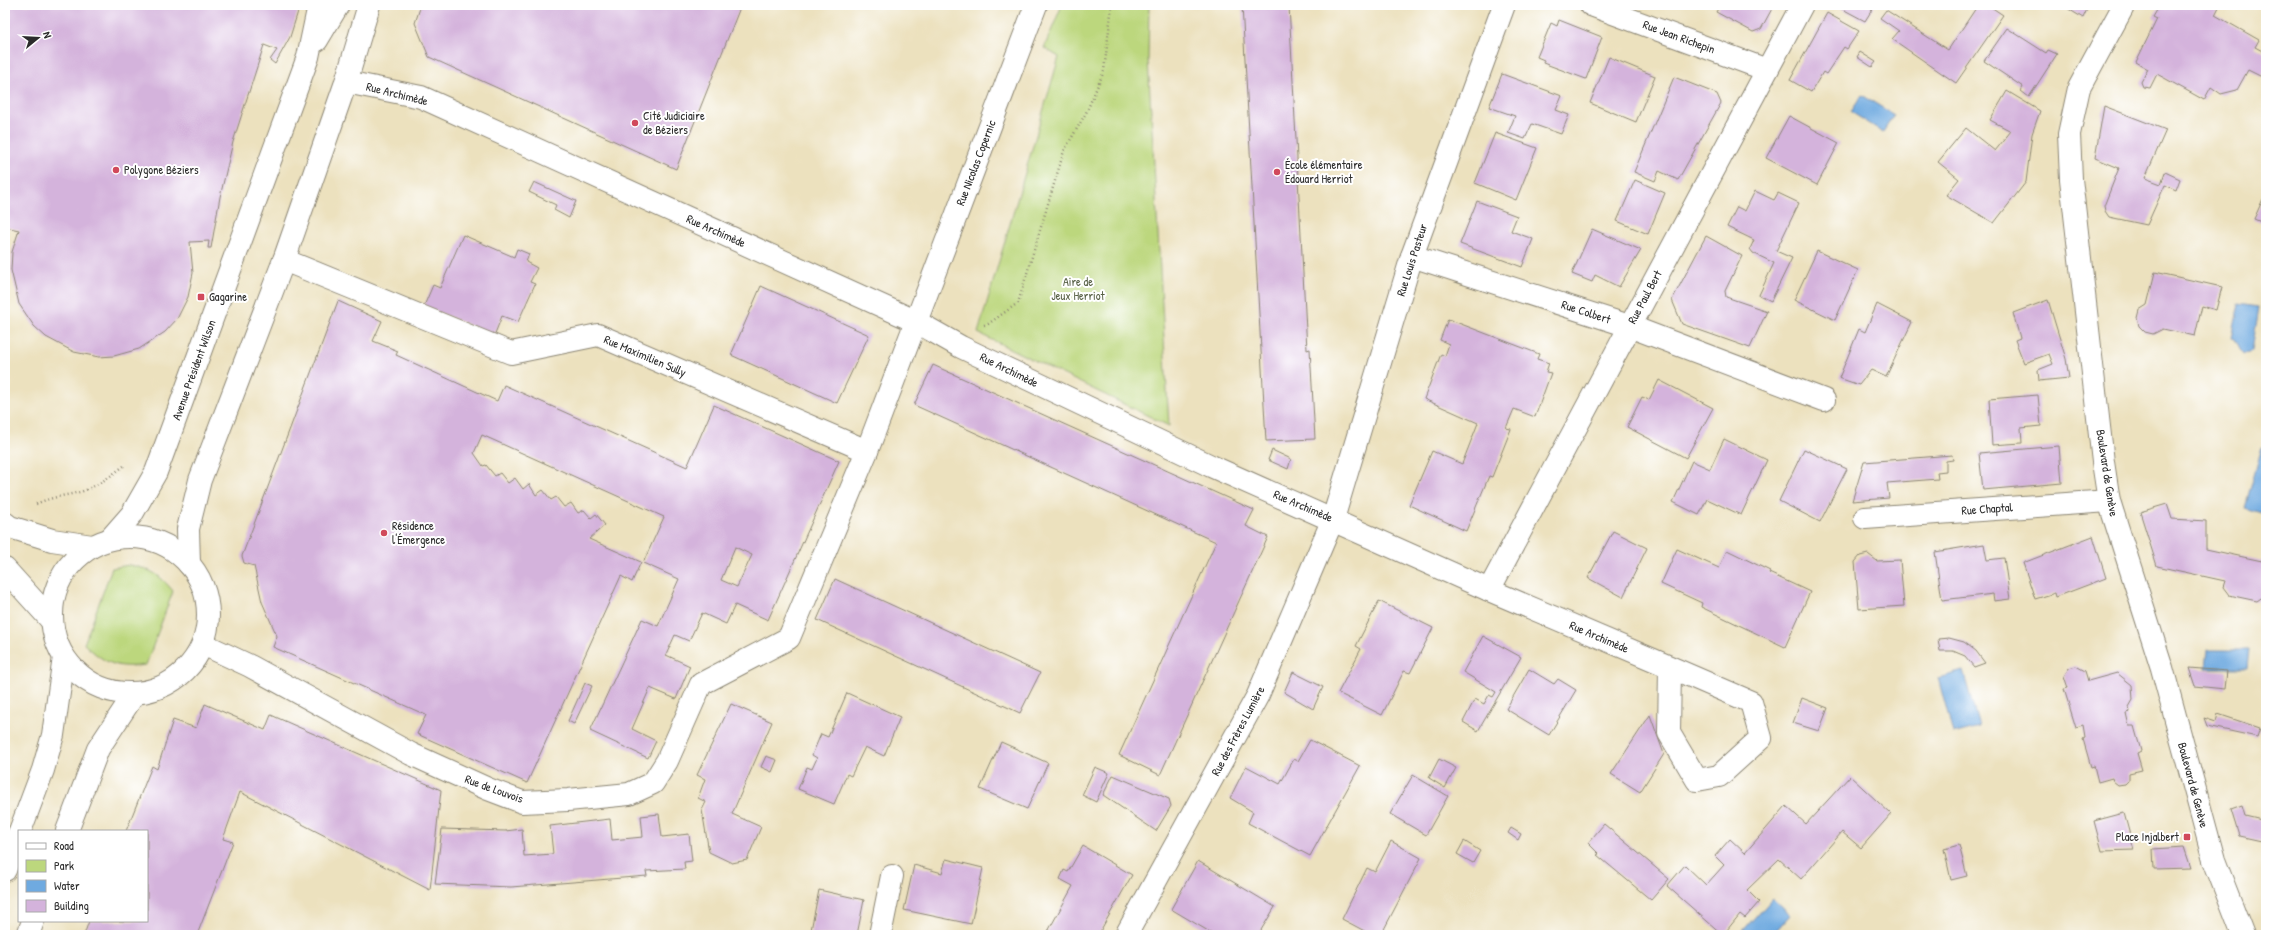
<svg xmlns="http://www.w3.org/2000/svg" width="2271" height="940" viewBox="0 0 2271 940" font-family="'Patrick Hand',sans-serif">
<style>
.green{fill:#bcd77d;stroke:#748154}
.water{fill:#6faae0;stroke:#4d6a86}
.building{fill:#d4b3dc;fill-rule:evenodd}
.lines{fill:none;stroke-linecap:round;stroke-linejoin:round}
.minor-casing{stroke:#8c8674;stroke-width:24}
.major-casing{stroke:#8c8674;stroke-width:24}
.path{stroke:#8c8674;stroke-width:2.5;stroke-dasharray:1 3;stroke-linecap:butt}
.minor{stroke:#fff;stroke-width:22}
.major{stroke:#fff;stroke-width:22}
.poi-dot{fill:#d1495b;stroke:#fff;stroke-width:1.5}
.labels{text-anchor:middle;stroke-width:4;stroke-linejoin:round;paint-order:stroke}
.street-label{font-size:12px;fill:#2b2b2b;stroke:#fff}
.poi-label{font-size:12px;fill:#2b2b2b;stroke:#fff;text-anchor:start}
.park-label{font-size:12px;fill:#565f44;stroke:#fff}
</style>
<rect width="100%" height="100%" fill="#fff"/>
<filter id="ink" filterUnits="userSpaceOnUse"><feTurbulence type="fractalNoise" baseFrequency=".025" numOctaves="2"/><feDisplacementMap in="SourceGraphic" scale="8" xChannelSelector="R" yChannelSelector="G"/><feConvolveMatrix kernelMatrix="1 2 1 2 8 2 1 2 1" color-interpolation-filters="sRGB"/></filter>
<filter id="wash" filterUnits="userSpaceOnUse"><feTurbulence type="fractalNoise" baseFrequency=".012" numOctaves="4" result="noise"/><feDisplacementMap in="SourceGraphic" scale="16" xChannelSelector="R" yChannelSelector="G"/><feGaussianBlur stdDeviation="0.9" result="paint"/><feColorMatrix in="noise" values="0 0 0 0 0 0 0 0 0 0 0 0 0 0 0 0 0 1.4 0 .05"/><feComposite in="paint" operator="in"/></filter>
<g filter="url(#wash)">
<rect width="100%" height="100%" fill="#ece1be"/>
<g class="green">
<path d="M1062,5h87l-1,55 21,366 -191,-93 81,-276 -15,-9z"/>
<path d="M129,565c22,4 30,9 44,26l-27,74c-30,4 -40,-1 -62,-21l28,-76z"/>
</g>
<g class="water">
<path d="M1862,95l32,20 -11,17 -32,-20z"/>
<path d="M2239,304l20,3 -7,44 -9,3 -8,-15 -3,-1z"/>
<path d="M2262,447l4,1v66l-21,-6z"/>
<path d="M2208,650h41l-2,18h-41z"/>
<path d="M1963,671l16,56 -26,7 -15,-56z"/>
<path d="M1772,898l18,17 -18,20h-33z"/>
</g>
<g id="blocks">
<g class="building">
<path d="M5,5h295l-10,32 -15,27 -5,-4 7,-10 -13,-5 -31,97 -13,55 -9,51h-3l1,-7 -19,1 3,31 -5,24 -11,22 -12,13 -26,17 -25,7 -15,1 -25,-5 -28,-15 -12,-11 -15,-22 -8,-34 1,-18 7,-22 -14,-3z"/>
<path d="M421,5h320l-65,164 -247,-112 -14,-34z"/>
<path d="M1242,5h47l18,345 3,-1 5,90 -49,2z"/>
<path d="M1720,5h54l-13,24 -8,3 -37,-20z"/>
<path d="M1835,5h40l-10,16z"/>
<path d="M1978,5h10l15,10 -47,68 -64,-44 7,-8 -19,-13 6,-8 62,40z"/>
<path d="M2062,5h27l-6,13z"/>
<path d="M2160,5h60l-5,10 44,25 -4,7 11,6v16l-4,8 -14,-7 -11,20 -16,4 -10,-7 -7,13 -47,-26 -7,14 -7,-1 -2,-5 7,-13 -12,-7 21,-43 -4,-2z"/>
<path d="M1827,13l32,18 -12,18 -3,-2 -18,27 -3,-2 -12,20 -21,-12z"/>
<path d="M1559,20l43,17 -16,42 -43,-16 1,-3 -7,-3 14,-34 6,3z"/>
<path d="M2007,28l39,25 2,-3 9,4 -28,43 -8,-6 2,-4 -39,-26z"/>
<path d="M1860,52l16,10 -4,5 -15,-10z"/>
<path d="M1609,57l46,19 -19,46 -46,-19z"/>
<path d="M1502,74l60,22 -6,14 13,5 -8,19 -29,-10 -7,15 -17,-6 7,-17 -26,-9z"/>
<path d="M1674,77l43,17 4,9 -43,77 -19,-9 -4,10 -21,-9z"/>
<path d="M2007,91l33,20 -8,23 -6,48 -32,41 -48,-28 13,-16 -21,-17 28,-34 29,23 16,-20 -21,-11z"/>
<path d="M2104,106l62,24 -21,48 16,6 4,-12 15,7 -4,11 -11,-5 -18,40 -38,-8 -4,-6 -1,-5 15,-38 -24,-10z"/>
<path d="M1789,116l50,27 -22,42 -51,-27z"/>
<path d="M1495,133l42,15 -21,52 -41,-17z"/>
<path d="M1635,180l30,13 -17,41 -31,-13z"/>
<path d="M534,182l42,19 -7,17 -15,-8 2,-5 -27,-13z"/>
<path d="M1755,191l19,9 4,-7 21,10 -23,48 16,7 -21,43 -12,-6 15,-32 -21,-10 -3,-4 4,-9 -27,-13 10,-20 8,4z"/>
<path d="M2263,199l3,1v24l-12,-5z"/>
<path d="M1477,201l40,15 -6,15 22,8 -11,28 -62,-23z"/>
<path d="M1592,229l49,21 -22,37 -24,-12 -3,7 -20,-8z"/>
<path d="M463,235l51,22 3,-8 12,5 -3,8 11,6 -7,14 5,2 -17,38 -16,-6 -8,20 -70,-30 9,-21 7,3z"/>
<path d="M1706,236l36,20 -17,35 1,6 41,14 -17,37 -68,-24 -10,-24z"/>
<path d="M1817,251l41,19 -23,50 -41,-20z"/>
<path d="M2155,272l67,15 -6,23 -14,-4 -7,30 -32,-7 -10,5 -8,-2 -6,-6 -2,-8 2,-8 8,-5z"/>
<path d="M761,286l108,49 -32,68 -106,-48z"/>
<path d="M2048,300l18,59 3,19 -30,3 -1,-11 15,-6 -4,-10 -25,9 -9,-23 5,-2 -7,-25z"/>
<path d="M338,301l44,20 -9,20 25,10 -2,4 101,46 7,-16 183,82 27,-62 125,56 -71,159 -33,-15 -9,19 -24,-11 -13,28 -14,-6 -9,20 24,11 -14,33 -26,-11 -18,41 24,12 -8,17 -58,-27 52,-112 16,7 21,-47 -36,-16 21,-46 -182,-82 -8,18 9,13 3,-1 9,11 5,-3 8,10 7,-5 8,11 6,-5 7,11 7,-5 8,10 5,-3 8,10 7,-4 7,10 6,-3 7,8 5,-4 9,11 -16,14 52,23 -9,20 -11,-6 -94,207 -110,-49 9,-19 -153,-68 4,-11 -15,-34 -8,-36 -10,-3 -2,-7zM735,547l17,8 -15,32 -16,-7z"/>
<path d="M1877,304l35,18 -26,55 -15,-7 -12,15 -20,-7 20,-49 6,3z"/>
<path d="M1448,319l91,35 -2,5 12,4 -3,9 5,1 -16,44 -21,-8 -8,19 5,1 -19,48 -3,-1 -23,55 -57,-26 23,-54 30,13 16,-41 -54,-24 17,-45 4,2 4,-12 -9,-4z"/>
<path d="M933,365l321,145 -8,16 22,11 -108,238 -41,-20 97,-213 -302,-137z"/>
<path d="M1659,380l54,28 -27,50 -59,-31 15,-30 7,3z"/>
<path d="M2038,395l3,31 -20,2 1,15 -30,2 -3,-46z"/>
<path d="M1724,439l43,21 -26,55 -34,-16 -8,16 -26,-13 19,-41 18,8z"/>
<path d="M2059,446l3,37 -79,7 -4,-37z"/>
<path d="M1804,449l43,20 -27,53 -41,-21z"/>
<path d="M1272,450l19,9 -3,10 -20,-9z"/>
<path d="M1952,455l1,5 -7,1v10l-9,1 1,7 -51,4 2,15 -37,3 12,-39z"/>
<path d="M2167,504l5,15 34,2v28l56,12 4,-12 -2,47 -7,5 -28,-6 -6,-8 2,-6 -68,-15 -17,-54z"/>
<path d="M1613,531l34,17 -24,49 -35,-19z"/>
<path d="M2093,536l13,42 -50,19 -1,-4 -20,6 -12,-36z"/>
<path d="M1984,544l3,16 17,-2 6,41 -16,2 -1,-7 -51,6 -7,-48z"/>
<path d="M1677,549l42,19 8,-18 43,21 -1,2 41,19 -25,55 -84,-40 1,-4 -41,-19z"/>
<path d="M1868,554l9,7 23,-1 4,46 -45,3 -4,-47 5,-6z"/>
<path d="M835,579l205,94 -20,40 -203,-93z"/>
<path d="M1379,601l54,27 -23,45 -6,-2 -22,44 -44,-22 23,-44 -5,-3z"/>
<path d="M1483,636l38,21 -43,74 -15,-9 12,-23 9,5 5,-9 4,2 3,-5 -33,-20z"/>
<path d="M1949,638l15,4 12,9 9,12 -11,4 -9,-11 -12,-5h-13l-2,-12z"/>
<path d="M2076,666l9,5 3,10 29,-8 15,12 1,15 -4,7 1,5 -4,1 3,13h5l7,25 -4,2 5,17 -13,3v7l-4,4 -7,1 -5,-4 -1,-3 -14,4 -4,-16 -3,1 -8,-28 2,-1 -2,-12 -7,2 -12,-39 4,-1 -4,-12 5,-8z"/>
<path d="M2189,668l38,3 -2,18 -30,-3z"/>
<path d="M1529,669l25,15 4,-5 18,11 -27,45 -43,-26z"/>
<path d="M1293,672l30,15 -10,22 -29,-17z"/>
<path d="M585,683l7,3 -18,38 -6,-3z"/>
<path d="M847,693l53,24 -16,39 -19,-9 -14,29 -4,-2 -13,30 -36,-15 9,-22 5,2 5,-11 -5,-3 9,-21 7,3z"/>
<path d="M1802,698l26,10 -9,23 -26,-8z"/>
<path d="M205,704l60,26 6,-15 170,75 -11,100 -190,-98 -17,47 10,3 -36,93h-113l5,-14h58v-90h-21l26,-65 5,3 16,-49 23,8z"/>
<path d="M731,704l41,18 -40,92 29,13 -14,33 -15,3 -23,-11 -7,-42 4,-8 -8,-4 7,-19 -8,-4z"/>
<path d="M2218,714l42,14 -3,9 -50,-11 -3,-8 12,4z"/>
<path d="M1650,715l14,39 -24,38 -29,-18z"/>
<path d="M1310,740l50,26 -50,90 -62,-33 5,-11 -23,-14 16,-32 34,18 14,-25 4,2z"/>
<path d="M1001,742l47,21 -21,46 -47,-20z"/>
<path d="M766,756l11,4 -5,12 -11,-5z"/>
<path d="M1439,759l17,9 -11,20 -16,-10z"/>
<path d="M1095,767l14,6 -13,29 -14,-7z"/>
<path d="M1113,775l56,24 2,7 -15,25 -53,-36z"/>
<path d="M1413,775l35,21 -22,39 -36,-21z"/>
<path d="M1850,776l41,38 -30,34 -19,-16 -41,47 -22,-20 -32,31 12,12 -14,16 -5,-4 -17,21 -56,-49 18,-21 21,20 18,-20 -9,-9 15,-17 15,14 41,-47 20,18z"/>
<path d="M2242,806l3,10 21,5v21l-27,-6 -8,-26z"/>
<path d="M2124,813l10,37 -32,1 -8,-30z"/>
<path d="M659,814l3,23 27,-3 3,27 -8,1 1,7 -39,2 1,5 -136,11 -76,-3 7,-55 63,2 17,-2 2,27 29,-2 -3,-28 60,-7 2,21 31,-3 -2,-21z"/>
<path d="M1604,824l65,55 -18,21 -54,-45 2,-1 -11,-11z"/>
<path d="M1511,828l10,6 -3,6 -10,-7z"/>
<path d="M1391,841l30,17 -40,77h-9l-30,-16 25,-51 8,4z"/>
<path d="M1464,841l16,10 -7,12 -16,-9z"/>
<path d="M1959,845l8,31 -16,4 -7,-31z"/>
<path d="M1083,846l49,29 -34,60h-52l27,-49 -13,-7 4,-9 4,2z"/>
<path d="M2184,847l7,21 -37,1 -1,-20z"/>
<path d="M946,859l37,9 -12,56 -67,-14 10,-45 28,8z"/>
<path d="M1198,861l77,46 -17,28h-43l-44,-26z"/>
<path d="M819,890l45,10 -7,35h-47z"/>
</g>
</g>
</g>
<g filter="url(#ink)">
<use href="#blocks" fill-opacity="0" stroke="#8c8674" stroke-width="1"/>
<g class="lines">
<g class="minor-casing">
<g id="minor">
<path d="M1591,5l176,65"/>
<path d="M2124,5l-45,83 -10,46 2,45 32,283 6,39 53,167 52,192 29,75"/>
<path d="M346,82l75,15 494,224 46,26 250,119 278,124 181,77 -1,66 28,47 22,-4 42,-38 -10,-36 -81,-35"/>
<path d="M1412,256l217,70 195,74"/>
<path d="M867,451l169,-446"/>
<path d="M1865,518l244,-17"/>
<path d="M5,523l5,4 42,13 40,6"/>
<path d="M5,569l47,52"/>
<path d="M1489,590l313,-585"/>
<path d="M203,644l47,22 161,88 77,35 34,13 46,-2 61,-6 24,-11 14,-22 34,-77 88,-46 78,-187 -269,-116 -87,18 -227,-93"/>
<path d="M880,935l12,-59"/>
<path d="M1126,935l132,-240 75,-176 79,-263 92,-251"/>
</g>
</g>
<g class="major-casing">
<g id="major">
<path d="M317,40l21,-35"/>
<circle cx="130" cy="615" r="78"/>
<path d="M111,538l21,-24 24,-42 152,-415 11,-52"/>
<path d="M189,564l-1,-35 12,-49 84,-220 62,-178 23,-77"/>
<path d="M20,831l23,-61 10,-35 11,-78"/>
<path d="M67,831l31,-82 37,-56"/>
<path d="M5,870l14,-37"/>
<path d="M28,935l5,-14"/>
</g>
</g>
<g class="path">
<path d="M984,325l4,-1 30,-21 46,-152 22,-38 18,-42 8,-66"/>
<path d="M36,504c17,-8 31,-8 47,-13 16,-6 29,-16 42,-26"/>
</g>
<use href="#minor" class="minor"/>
<use href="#major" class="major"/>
</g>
</g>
<g class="poi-dot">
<circle cx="635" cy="123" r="4"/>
<circle cx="116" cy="170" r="4"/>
<circle cx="1277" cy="172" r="4"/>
<rect x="197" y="293" width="8" height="8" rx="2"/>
<circle cx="384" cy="533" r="4"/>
<rect x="2183" y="833" width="8" height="8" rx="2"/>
</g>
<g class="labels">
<g class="street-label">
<text transform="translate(1679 37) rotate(20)" y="4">Rue Jean Richepin</text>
<text transform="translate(397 94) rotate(14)" y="4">Rue Archimède</text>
<text transform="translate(976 163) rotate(-69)" y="4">Rue Nicolas Copernic</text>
<text transform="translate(716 231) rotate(24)" y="4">Rue Archimède</text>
<text transform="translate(1412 260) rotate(-72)" y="4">Rue Louis Pasteur</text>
<text transform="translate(1645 297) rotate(-62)" y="4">Rue Paul Bert</text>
<text transform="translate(1586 312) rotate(18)" y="4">Rue Colbert</text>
<text transform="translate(645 356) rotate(23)" y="4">Rue Maximilien Sully</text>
<text transform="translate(194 370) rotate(-70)" y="4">Avenue Président Wilson</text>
<text transform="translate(1009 370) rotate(26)" y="4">Rue Archimède</text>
<text transform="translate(2107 473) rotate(81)" y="4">Boulevard de Genève</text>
<text transform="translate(1303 506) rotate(23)" y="4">Rue Archimède</text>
<text transform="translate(1987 509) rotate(-4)" y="4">Rue Chaptal</text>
<text transform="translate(1599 637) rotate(23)" y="4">Rue Archimède</text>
<text transform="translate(1238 731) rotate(-62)" y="4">Rue des Frères Lumière</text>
<text transform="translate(2193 785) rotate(75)" y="4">Boulevard de Genève</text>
<text transform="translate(494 789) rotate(20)" y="4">Rue de Louvois</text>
</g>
<g class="poi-label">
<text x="643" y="120">Cité Judiciaire<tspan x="643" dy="14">de Béziers</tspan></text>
<text x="1285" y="169">École élémentaire<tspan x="1285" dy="14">Édouard Herriot</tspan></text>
<text x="124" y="174">Polygone Béziers</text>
<text x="209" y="301">Gagarine</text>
<text x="392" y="530">Résidence<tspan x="392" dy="14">l'Émergence</tspan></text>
<text x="2179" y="841" text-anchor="end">Place Injalbert</text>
</g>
<g class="park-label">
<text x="1078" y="286">Aire de<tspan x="1078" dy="14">Jeux Herriot</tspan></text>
</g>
</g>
<rect width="2271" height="940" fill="none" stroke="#fff" stroke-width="20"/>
<rect x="18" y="830" width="130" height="92" fill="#ffffff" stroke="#aaaaaa"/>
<rect x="26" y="843" width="20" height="6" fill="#ffffff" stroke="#aaaaaa"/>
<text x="54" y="850" font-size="12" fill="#2b2b2b">Road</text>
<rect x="26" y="860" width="20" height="12" fill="#bcd77d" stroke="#aaaaaa"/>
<text x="54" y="870" font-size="12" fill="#2b2b2b">Park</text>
<rect x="26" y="880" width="20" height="12" fill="#6faae0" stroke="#aaaaaa"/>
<text x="54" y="890" font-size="12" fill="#2b2b2b">Water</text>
<rect x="26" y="900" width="20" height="12" fill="#d4b3dc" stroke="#aaaaaa"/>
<text x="54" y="910" font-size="12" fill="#2b2b2b">Building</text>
<g transform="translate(38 38) rotate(72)" stroke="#ffffff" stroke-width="3" paint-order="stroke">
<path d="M0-3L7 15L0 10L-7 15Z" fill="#2b2b2b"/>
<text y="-6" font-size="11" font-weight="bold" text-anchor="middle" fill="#2b2b2b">N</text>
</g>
</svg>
